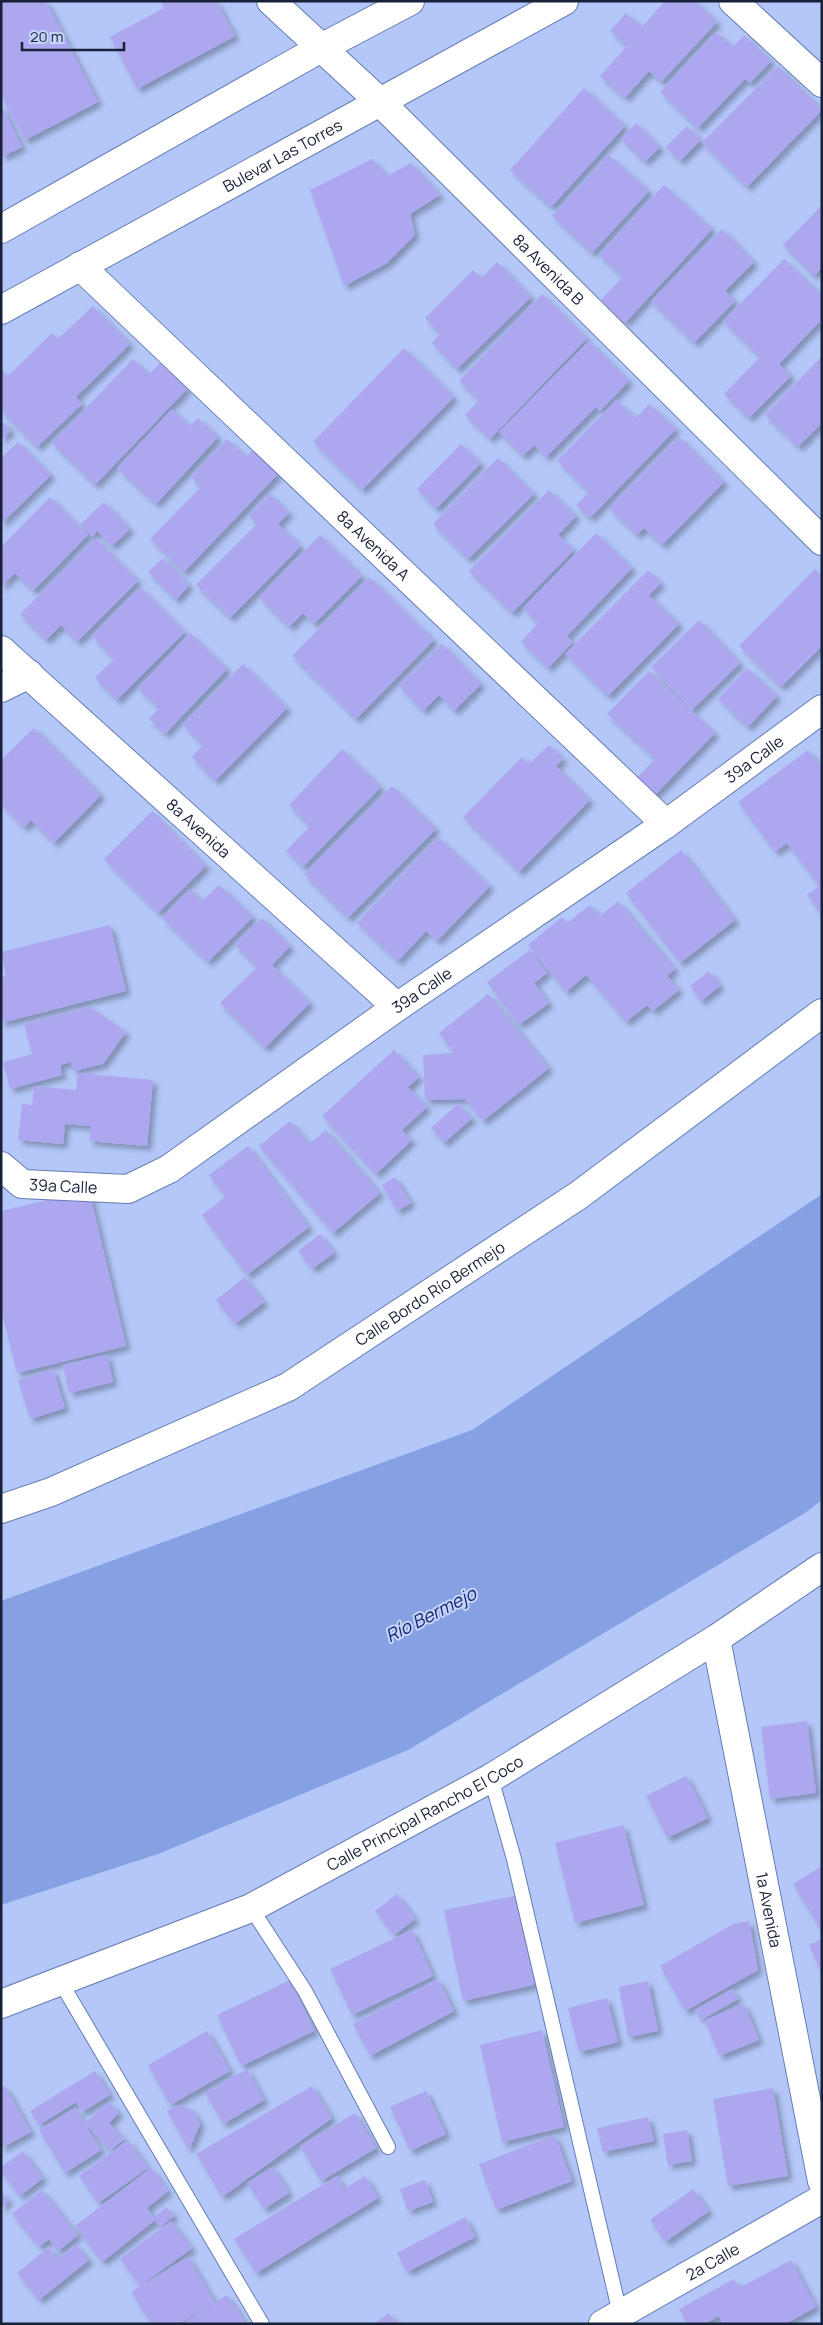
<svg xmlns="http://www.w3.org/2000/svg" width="823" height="2325" viewBox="0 0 823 2325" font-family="Manrope,sans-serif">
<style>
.water{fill:#86a0e4}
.building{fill:#ada7f0;filter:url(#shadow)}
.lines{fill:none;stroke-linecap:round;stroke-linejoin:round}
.lane-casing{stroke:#667cb5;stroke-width:16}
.street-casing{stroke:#667cb5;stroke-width:30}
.secondary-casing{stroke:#667cb5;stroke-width:30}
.lane{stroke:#fff;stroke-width:14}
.street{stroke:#fff;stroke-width:28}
.secondary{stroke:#fff;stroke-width:28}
.labels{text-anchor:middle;stroke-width:4;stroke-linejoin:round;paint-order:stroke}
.street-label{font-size:16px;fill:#192139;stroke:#c5d4fa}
.water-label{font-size:18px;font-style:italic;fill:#122370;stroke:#c5d4fa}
</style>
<defs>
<filter id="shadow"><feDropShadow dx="4.5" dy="4.5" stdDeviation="2.5" flood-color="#0004"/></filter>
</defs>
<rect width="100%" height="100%" fill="#b3c7f8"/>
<path class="water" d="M822,1194v306l-17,13 -397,237 -250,104 -157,51v-304l471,-171z"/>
<g class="building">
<path d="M1,1h45l52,101 -73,38 -24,-45z"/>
<path d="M160,1h56l19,35 -98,53 -27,-52 54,-29z"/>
<path d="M665,1h30l22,21 -56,60 -12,-11 -24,27 -25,-22 27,-30 -17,-15 16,-18 16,14z"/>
<path d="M716,32l17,15 11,-12 27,26 -21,22 -5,-4 -47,49 -38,-36z"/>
<path d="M778,66l44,44 -75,77 -45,-44z"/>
<path d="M584,88l41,38 -74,81 -41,-37z"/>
<path d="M1,104l21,43 -21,10z"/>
<path d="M636,123l24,24 -15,15 -24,-23z"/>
<path d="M687,126l14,14 -21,21 -14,-14z"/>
<path d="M609,155l40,36 -57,62 -40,-37z"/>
<path d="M372,159l15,17 24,-13 29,32 -30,19 5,21 -28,28 -43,23 -34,-96z"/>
<path d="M664,185l48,44 -87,94 -24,-23 22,-23 -24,-22z"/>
<path d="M822,205v62l-8,9 -31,-31z"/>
<path d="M722,229l32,33 -29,29 10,10 -41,42 -43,-42z"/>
<path d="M784,259l38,37v29l-3,-3 -40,42 12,12 -42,42 -25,-24 36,-37 -37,-36z"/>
<path d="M497,262l34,35 -74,72 -25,-26 8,-9 -15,-16 48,-48 8,8z"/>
<path d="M542,294l45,44 -97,101 -25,-24 14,-15 -20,-19z"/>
<path d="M93,306l37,38 -54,53 6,7 -45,43 -36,-37v-42l7,8 44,-43 6,6z"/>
<path d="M589,341l40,40 -29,30 -4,-4 -50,50 -12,-12 -11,11 -24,-24z"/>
<path d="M404,348l50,49 -92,93 -49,-48z"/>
<path d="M822,356v67l-24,24 -33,-32z"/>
<path d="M133,359l16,16 11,-12 27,26 -92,96 -43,-42z"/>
<path d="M616,400l20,18 13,-14 27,25 -86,89 -14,-13 13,-13 -32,-31z"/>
<path d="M172,409l18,17 8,-8 20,19 -62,67 -39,-36z"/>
<path d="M1,420l10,10 -10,10z"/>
<path d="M679,437l45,45 -62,63 -18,-17 -7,7 -28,-27z"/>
<path d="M227,439l19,18 7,-7 25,24 -94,98 -34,-33 51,-52 -10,-10z"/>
<path d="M18,442l33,33 -50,49v-66z"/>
<path d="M461,444l20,19 -45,46 -19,-20z"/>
<path d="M498,458l36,36 -66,65 -35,-35z"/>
<path d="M549,490l27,26 -18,19 16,15 -62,63 -43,-42z"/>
<path d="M270,494l19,19 -11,11 23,22 -71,72 -34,-33 61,-61 -8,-8z"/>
<path d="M50,497l38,38 -55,56 -18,-18 -14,14v-40z"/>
<path d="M104,502l26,27 -18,17 -15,-15 -5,6 -12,-12z"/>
<path d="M596,533l36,35 -65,68 6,6 -25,26 -27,-26 17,-19 -15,-15z"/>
<path d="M320,535l42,41 -48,48 -11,-11 -14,14 -30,-30z"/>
<path d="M96,538l42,43 -61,61 -16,-17 -15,15 -26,-26z"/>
<path d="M163,558l26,27 -13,15 -28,-28z"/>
<path d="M815,569l7,7v70l-41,41 -42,-41z"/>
<path d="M648,570l13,13 -12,12 30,29 -71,72 -43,-42z"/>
<path d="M369,577l65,63 -78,79 -64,-63z"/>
<path d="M140,587l45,45 -68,68 -22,-22 19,-19 -22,-23z"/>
<path d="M699,620l41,43 -48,47 -41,-43z"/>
<path d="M190,633l37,36 -62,65 -16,-15 10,-11 -21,-20z"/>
<path d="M442,644l39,40 -27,27 -15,-16 -16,16 -24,-25z"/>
<path d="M243,664l44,44 -72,73 -23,-24 11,-12 -20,-20z"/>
<path d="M747,668l30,28 -29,31 -30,-28z"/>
<path d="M649,671l66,62 -63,65 -18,-17 21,-22 -48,-45z"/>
<path d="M34,728l67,67 -47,48 -23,-23 -7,8 -23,-24v-44z"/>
<path d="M549,745l14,14 -7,7 34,34 -71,72 -56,-55 59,-60 7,7z"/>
<path d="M342,749l39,38 -78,80 -17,-16 24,-25 -21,-21z"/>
<path d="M808,750l14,18v147l-15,-20 12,-9 -32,-43 -12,9 -37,-50z"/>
<path d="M392,786l44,43 -88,89 -44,-44z"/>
<path d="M152,811l54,55 -48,47 -54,-54z"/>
<path d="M438,837l52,49 -53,55 -11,-10 -28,30 -41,-38z"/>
<path d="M681,850l54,70 -55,43 -54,-70z"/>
<path d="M219,885l34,32 -45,45 -46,-44 28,-29 12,12z"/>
<path d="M618,901l57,68 -8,7 12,14 -26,21 -6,-6 -21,17 -40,-47 -20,17 -38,-47 34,-28 5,6 23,-18 10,11z"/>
<path d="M262,918l28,28 -18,19 38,38 -45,45 -45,-45 37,-36 -22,-22z"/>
<path d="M110,925l16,66 -125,32v-46l5,-1 -5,-24z"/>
<path d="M530,950l17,23 -13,10 15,20 -30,22 -32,-43z"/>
<path d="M709,971l11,15 -19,15 -11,-15z"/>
<path d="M488,994l61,74 -66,53 -18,-22 -40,1 -2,-45 31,-2 -15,-20z"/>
<path d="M90,1007l36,25 -23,32 -30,7 -2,-9 -11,3 2,10 -52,14 -7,-27 29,-8 -8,-30z"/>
<path d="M394,1050l25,27 -11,10 19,20 -25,23 10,10 -36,34 -54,-58z"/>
<path d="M78,1073l75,7 -6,66 -58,-5 2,-15 -26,-2 -2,20 -45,-4 4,-36 10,1 2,-19 42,4z"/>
<path d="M458,1104l14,14 -28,25 -13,-15z"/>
<path d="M290,1121l19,23 17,-14 54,63 -47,40 -74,-87z"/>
<path d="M248,1146l61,81 -62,48 -45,-60 23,-18 -16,-22z"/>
<path d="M395,1177l16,26 -14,8 -15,-26z"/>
<path d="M89,1190l37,156 -109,27 -16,-64v-98z"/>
<path d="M320,1234l14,19 -22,16 -14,-18z"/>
<path d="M245,1277l19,25 -29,22 -19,-24z"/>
<path d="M107,1355l6,27 -44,11 -6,-28z"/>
<path d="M53,1369l12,39 -35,11 -12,-39z"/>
<path d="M807,1721l9,72 -46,6 -9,-72z"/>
<path d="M686,1776l22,42 -41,20 -21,-42z"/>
<path d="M623,1825l21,80 -69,18 -20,-80z"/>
<path d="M822,1866v66l-29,-48z"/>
<path d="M397,1894l18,25 -21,16 -19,-24z"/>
<path d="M519,1895l18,89 -74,17 -19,-91z"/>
<path d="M749,1921l9,49 -73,41 -25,-45 73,-42z"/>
<path d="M412,1930l21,46 -81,39 -22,-46z"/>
<path d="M822,1939v36l-13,-30z"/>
<path d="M438,1979l16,32 -84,45 -17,-32z"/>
<path d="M290,1980l24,51 -73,35 -24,-51z"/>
<path d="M648,1981l10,50 -30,6 -9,-50z"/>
<path d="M732,1989l6,10 -37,21 -6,-10z"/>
<path d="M607,1998l11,44 -39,10 -11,-44z"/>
<path d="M744,2004l15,36 -40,16 -14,-36z"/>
<path d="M542,2030l22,97 -62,15 -22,-97z"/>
<path d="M207,2031l23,40 -60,34 -22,-40z"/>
<path d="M247,2069l17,31 -41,24 -18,-31z"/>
<path d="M95,2071l15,24 -28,17 -6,-10 -37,23 -9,-14z"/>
<path d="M5,2086l26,46 -30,16v-60z"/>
<path d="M312,2086l20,32 -110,79 -26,-43z"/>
<path d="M773,2088l15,88 -60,10 -15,-87z"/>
<path d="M426,2091l20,43 -36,17 -20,-44z"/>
<path d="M109,2102l10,11 -10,10 15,16 -14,12 -25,-28z"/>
<path d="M177,2105l16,5 7,14 -11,26 -22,-39z"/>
<path d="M75,2108l26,42 -36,23 -26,-43z"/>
<path d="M355,2113l21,35 -55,33 -21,-35z"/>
<path d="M648,2117l6,24 -51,11 -6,-24z"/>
<path d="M687,2130l5,31 -24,4 -5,-31z"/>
<path d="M555,2135l17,46 -76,29 -17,-46z"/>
<path d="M128,2140l20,28 -50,35 -19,-27z"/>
<path d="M23,2151l20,27 -23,18 -19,-25v-4z"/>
<path d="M273,2167l16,26 -25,16 -17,-26z"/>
<path d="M151,2168l17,23 -21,17 7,9 13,-10 7,9 -14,11 -5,-7 -53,42 -27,-36z"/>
<path d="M337,2176l7,13 21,-13 13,22 -122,75 -22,-34z"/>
<path d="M425,2180l8,22 -25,9 -8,-22z"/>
<path d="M693,2189l16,22 -44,31 -15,-22z"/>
<path d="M42,2190l36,45 -20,16 -9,-12 -10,8 -27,-33z"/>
<path d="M1,2191l8,10 -8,7z"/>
<path d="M465,2217l10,20 -68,35 -10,-19z"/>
<path d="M171,2221l21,27 -52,38 -20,-27z"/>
<path d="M76,2244l13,16 -50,40 -22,-27 32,-26 9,12z"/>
<path d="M188,2257l27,45 -36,22h-28l-20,-32z"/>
<path d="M791,2260l25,47 -31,17h-62l-4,-8 -15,8h-17l-8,-15 55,-30 5,9z"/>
<path d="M227,2295l19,29h-64z"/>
<path d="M389,2313l8,11h-24z"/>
</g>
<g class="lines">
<g class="lane-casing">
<g id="lane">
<path d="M491,1778l23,81 106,455"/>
<path d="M251,1908l54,83 83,156"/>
<path d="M60,1981l202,343"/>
</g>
</g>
<g class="street-casing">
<g id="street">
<path id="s1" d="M271,1l110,102 441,438"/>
<path d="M733,1l89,82"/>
<path id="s2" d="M80,266l586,558"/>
<path id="s3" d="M1,650l396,357"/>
<path d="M1,688l28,-14"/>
<path id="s4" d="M1,1166l21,18 106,5 41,-20 228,-162 269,-183 156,-115"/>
<path id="s5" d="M716,1639l106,542"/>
<path id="s6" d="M1,2004l250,-96 240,-130 225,-139 106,-72"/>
<path id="s7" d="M603,2324l219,-125"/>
</g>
</g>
<g class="secondary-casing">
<g id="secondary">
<path d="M1,229l320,-181 89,-47"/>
<path id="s8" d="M1,310l563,-309"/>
<path id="s9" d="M1,1509l50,-17 237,-105 291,-192 243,-182"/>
</g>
</g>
<use href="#lane" class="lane"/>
<use href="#street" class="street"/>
<use href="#secondary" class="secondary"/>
</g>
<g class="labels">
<g class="street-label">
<text dy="6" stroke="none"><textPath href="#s8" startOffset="321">Bulevar Las Torres</textPath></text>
<text dy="6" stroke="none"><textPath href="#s1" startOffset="386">8a Avenida B</textPath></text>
<text dy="6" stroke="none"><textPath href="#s2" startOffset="405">8a Avenida A</textPath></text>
<text dy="6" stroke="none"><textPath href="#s4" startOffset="894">39a Calle</textPath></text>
<text dy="6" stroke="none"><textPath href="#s3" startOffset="266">8a Avenida</textPath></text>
<text dy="6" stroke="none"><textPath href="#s4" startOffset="489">39a Calle</textPath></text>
<text dy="6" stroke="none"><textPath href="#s4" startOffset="69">39a Calle</textPath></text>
<text dy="6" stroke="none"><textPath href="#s9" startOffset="482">Calle Bordo Río Bermejo</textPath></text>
<text dy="6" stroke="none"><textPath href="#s6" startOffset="466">Calle Principal Rancho El Coco</textPath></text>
<text dy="6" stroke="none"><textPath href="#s5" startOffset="276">1a Avenida</textPath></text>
<text dy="6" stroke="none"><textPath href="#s7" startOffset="126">2a Calle</textPath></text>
</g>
<g class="water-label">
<text transform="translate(431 1615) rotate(-27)" y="6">Río Bermejo</text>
</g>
</g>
<rect width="823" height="2325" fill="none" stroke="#192139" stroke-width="5"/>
<path d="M22 42v8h102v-8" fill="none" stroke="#192139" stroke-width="2.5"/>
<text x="30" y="42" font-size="15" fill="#192139" stroke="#c5d4fa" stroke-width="4" paint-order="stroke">20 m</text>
</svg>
